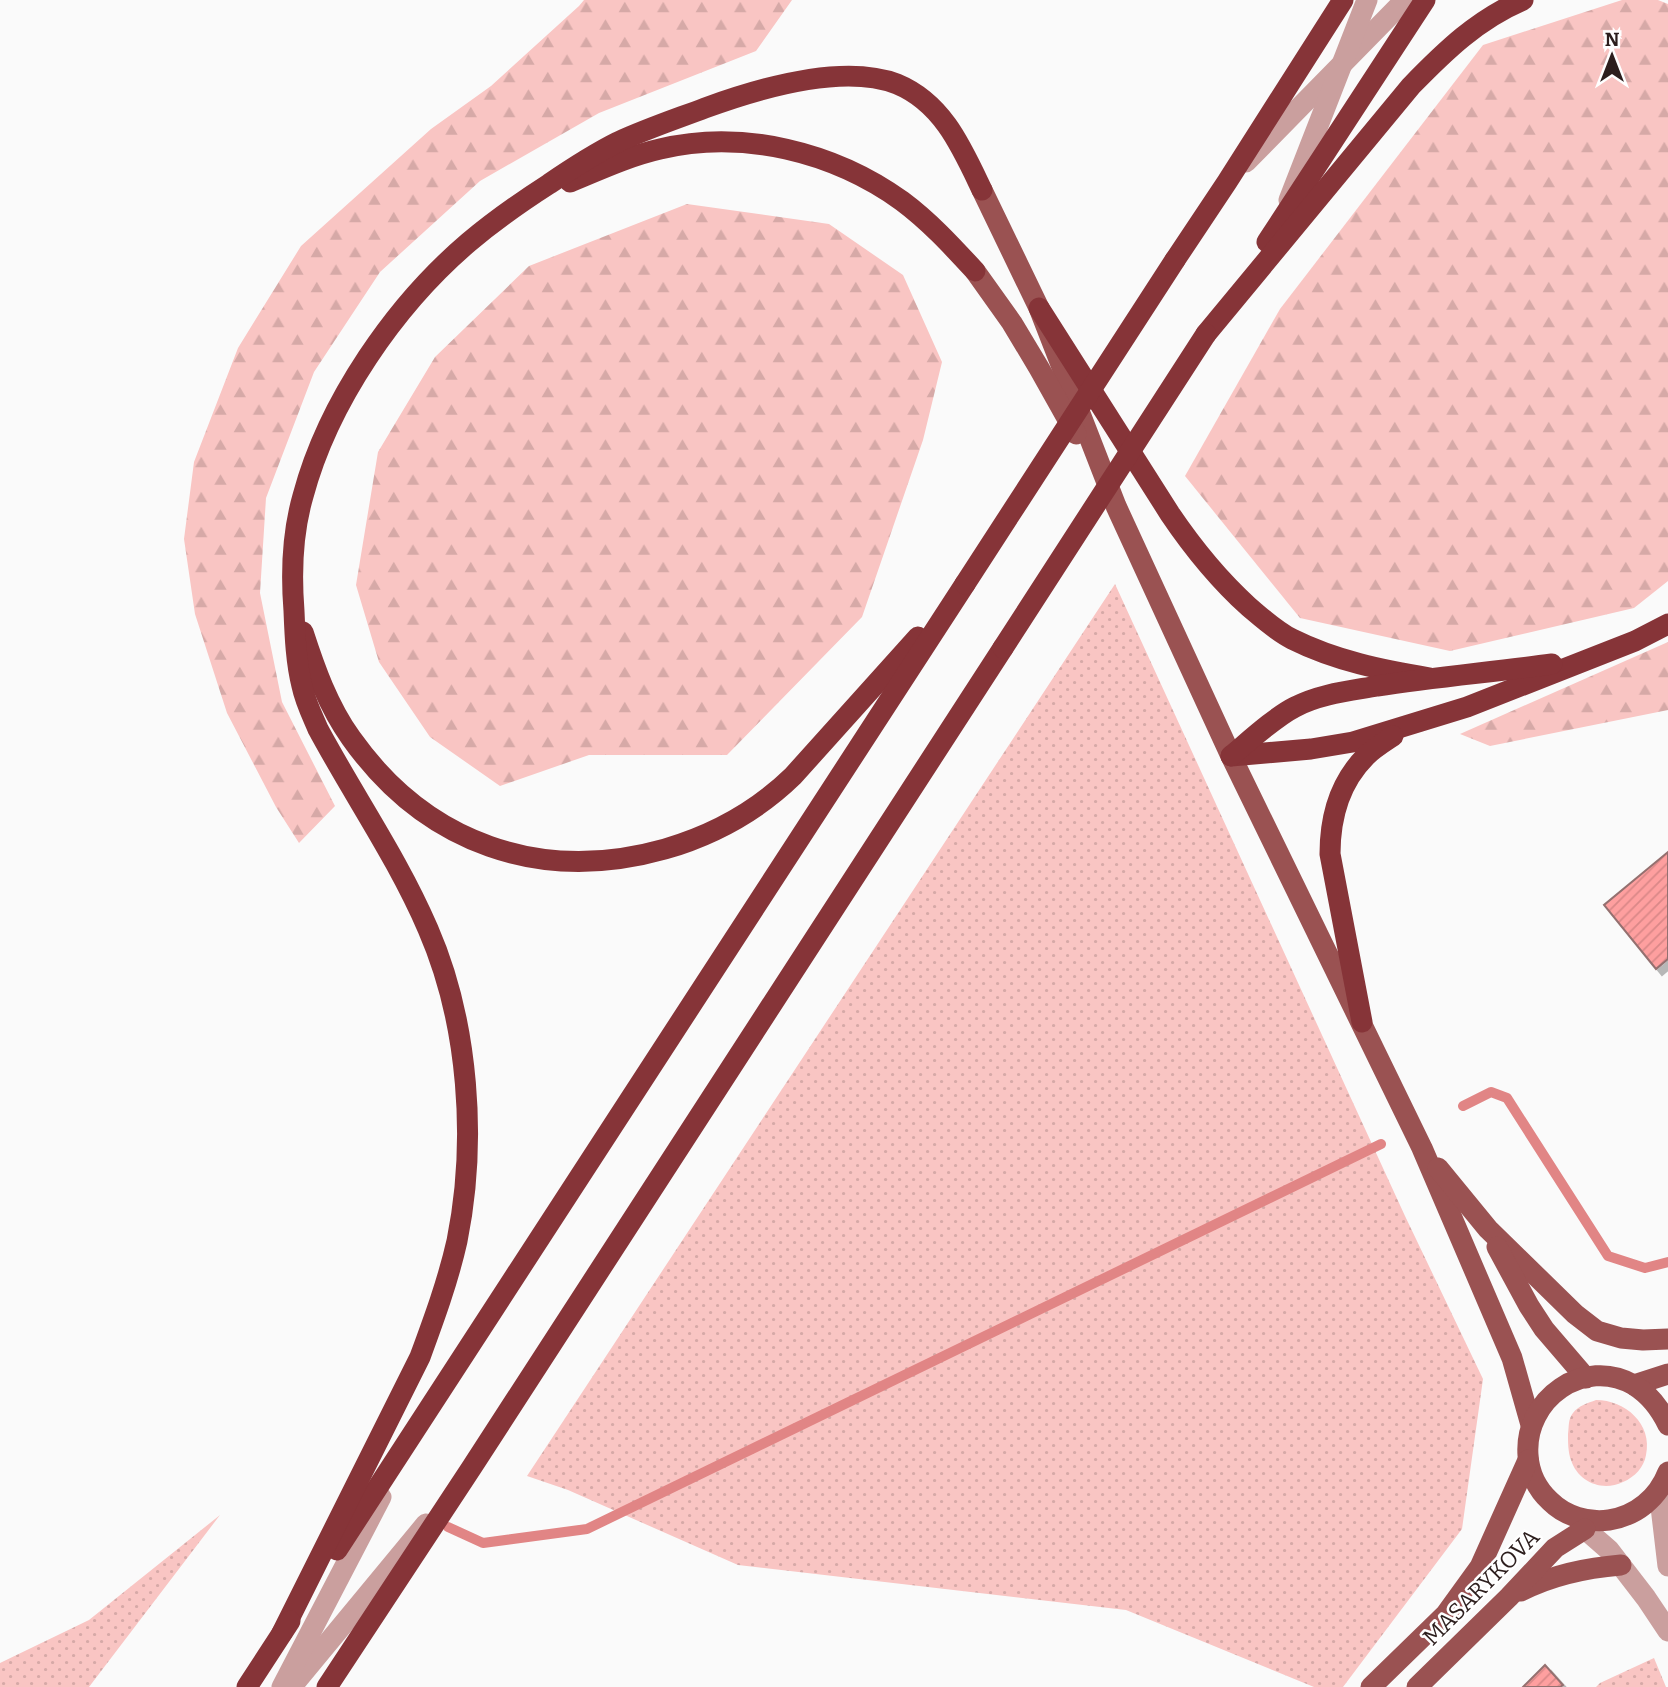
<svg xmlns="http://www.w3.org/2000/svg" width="1668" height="1687" viewBox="0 0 1668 1687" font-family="Bitter,serif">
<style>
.grass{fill:url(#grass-dots)}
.forest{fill:url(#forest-firs)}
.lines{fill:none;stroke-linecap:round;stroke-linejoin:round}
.stream{stroke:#e18585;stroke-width:10}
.building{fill:url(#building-hatch);stroke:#94706f;stroke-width:2;filter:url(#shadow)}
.minor{stroke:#ca9f9e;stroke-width:21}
.major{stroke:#9a5252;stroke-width:21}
.highway{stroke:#863438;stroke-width:21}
.highway-bridge{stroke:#863438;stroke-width:21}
.labels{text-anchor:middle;stroke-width:5;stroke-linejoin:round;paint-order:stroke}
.street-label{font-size:23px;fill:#2c1e1d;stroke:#fff}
</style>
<defs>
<pattern id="grass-dots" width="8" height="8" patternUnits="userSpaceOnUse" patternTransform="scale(1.75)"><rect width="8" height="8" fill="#f9c5c3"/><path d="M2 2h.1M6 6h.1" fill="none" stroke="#d6a9a7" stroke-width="1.8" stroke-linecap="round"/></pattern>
<pattern id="forest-firs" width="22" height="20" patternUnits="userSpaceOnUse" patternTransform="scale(1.75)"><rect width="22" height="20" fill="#f9c5c3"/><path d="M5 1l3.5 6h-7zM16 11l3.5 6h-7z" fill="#d6a9a7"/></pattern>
<pattern id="building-hatch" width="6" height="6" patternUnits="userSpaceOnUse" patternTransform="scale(1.75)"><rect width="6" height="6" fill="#fe9f9f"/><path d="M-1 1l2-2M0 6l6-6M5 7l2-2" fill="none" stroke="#da8888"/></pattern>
<filter id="shadow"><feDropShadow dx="6" dy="6" stdDeviation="0" flood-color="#0004"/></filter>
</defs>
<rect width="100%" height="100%" fill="#fafafa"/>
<g class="grass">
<path d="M1115,584l290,632 78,163 -21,150 -119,158h-29l-188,-77 -388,-45 -170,-75 -41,-14z"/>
<path d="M1596,1400c29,0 57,24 50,55 -2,12 -11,22 -23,27 -21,10 -45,0 -52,-22 -3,-8 -3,-18 -3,-26 1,-8 0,-15 5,-21 5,-7 15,-10 23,-13z"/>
<path d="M220,1515l-131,172h-89v-24l89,-43z"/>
<path d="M1654,1658l12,29h-70l4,-4z"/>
</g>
<g class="forest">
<path d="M584,0h208l-36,51 -157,62 -119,68 -100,91 -66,100 -48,126 -6,95 22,109 53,104 -36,37 -23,-36 -49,-94 -32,-99 -11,-75 10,-77 44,-114 63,-102 130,-117 60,-43 88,-80z"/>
<path d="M1622,0h36l10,4v577l-34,27 -184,43 -150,-33 -115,-142 95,-167 203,-264z"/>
<path d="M687,204l142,20 74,51 39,87 -19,78 -61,177 -135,138h-138l-89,31 -70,-49 -51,-75 -23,-77 22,-133 57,-95 94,-91z"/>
<path d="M1668,642v68l-178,36 -30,-12z"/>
</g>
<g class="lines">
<g class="stream">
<path d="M1463,1106l28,-14 16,6 101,158 37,12 23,-6"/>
<path d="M448,1527l35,16 104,-14 794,-385"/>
</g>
</g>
<g class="building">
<path d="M1668,852v107l-12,10 -52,-64z"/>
<path d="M1545,1665l18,20 -3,2h-37z"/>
</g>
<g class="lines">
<g class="minor">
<path d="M1246,162l159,-162"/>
<path d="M1289,200l78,-200"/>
<path d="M1659,1490l9,76"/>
<path d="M1587,1520l-2,9 24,21 37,48 22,33"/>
<path d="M293,1685l133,-161"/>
<path d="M282,1687l99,-190"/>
</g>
<g class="major">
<path d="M982,190l57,118 77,198 115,250 191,392 90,210 19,67"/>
<path d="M975,271l37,52 27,45 37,66"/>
<path d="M1438,1168l50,61 87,85 22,17 24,7 22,2 25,-1"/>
<path d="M1497,1247l32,59 15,23 42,49"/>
<path d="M1634,1385l34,-11"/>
<path d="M1668,1425c-8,-17 -18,-30 -34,-40 -50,-29 -110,14 -106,70 1,17 9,34 22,46 15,15 38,22 59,19 27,-4 49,-22 59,-48"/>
<path d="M1521,1591c31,-16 64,-23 100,-26"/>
<path d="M1371,1687l75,-73 34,-47 48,-107"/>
<path d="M1417,1687l92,-90 46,-49 30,-19"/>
</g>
<g class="highway">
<path d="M570,182c29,-12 59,-26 90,-33 82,-20 174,3 242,52 27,20 50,45 73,70"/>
<path d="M1267,242l158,-242"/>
<path d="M1175,260l52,-78 116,-182"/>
<path d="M1039,308l131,206c23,34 48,65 79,93 13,11 27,24 43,32 44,22 90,31 138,39"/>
<path d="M1206,334l205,-248c34,-35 67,-67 112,-86"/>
<path d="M303,632c12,37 25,74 48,106 75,106 190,146 314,111 48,-14 92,-38 128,-73l125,-139"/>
<path d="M1231,756l80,-7 42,-7 114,-35 168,-66 33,-17"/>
<path d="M1231,756c18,-15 44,-39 64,-49 25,-13 54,-16 82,-21 58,-9 117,-14 175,-22"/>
<path d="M1362,1022l-32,-168c0,-36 9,-71 36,-98 8,-8 18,-14 27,-20"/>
<path d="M337,1550l628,-966"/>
<path d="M282,1633l138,-276c14,-38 28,-76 37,-116 20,-99 12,-218 -29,-312 -30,-70 -74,-133 -110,-200 -6,-14 -13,-28 -16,-43 -6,-24 -7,-50 -8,-75 -3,-38 -2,-77 9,-115 25,-94 92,-191 166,-254 25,-21 52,-40 80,-58 22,-15 45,-30 69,-42 28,-13 58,-23 87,-34 52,-19 138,-45 192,-24 46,19 65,64 85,106"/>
<path d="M247,1687l43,-66"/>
<path d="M327,1687l145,-220 531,-819"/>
</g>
<g class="highway-bridge">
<path d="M965,584l210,-324"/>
<path d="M1003,648l203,-314"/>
</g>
</g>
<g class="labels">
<g class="street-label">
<text transform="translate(1481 1587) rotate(-45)" y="8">MASARYKOVA</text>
</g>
</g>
<g transform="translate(1612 56)" stroke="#ffffff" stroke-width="5" paint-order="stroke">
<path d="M0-5L12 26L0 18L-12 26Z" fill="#2c1e1d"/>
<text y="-10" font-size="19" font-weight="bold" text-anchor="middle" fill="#2c1e1d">N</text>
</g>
</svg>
